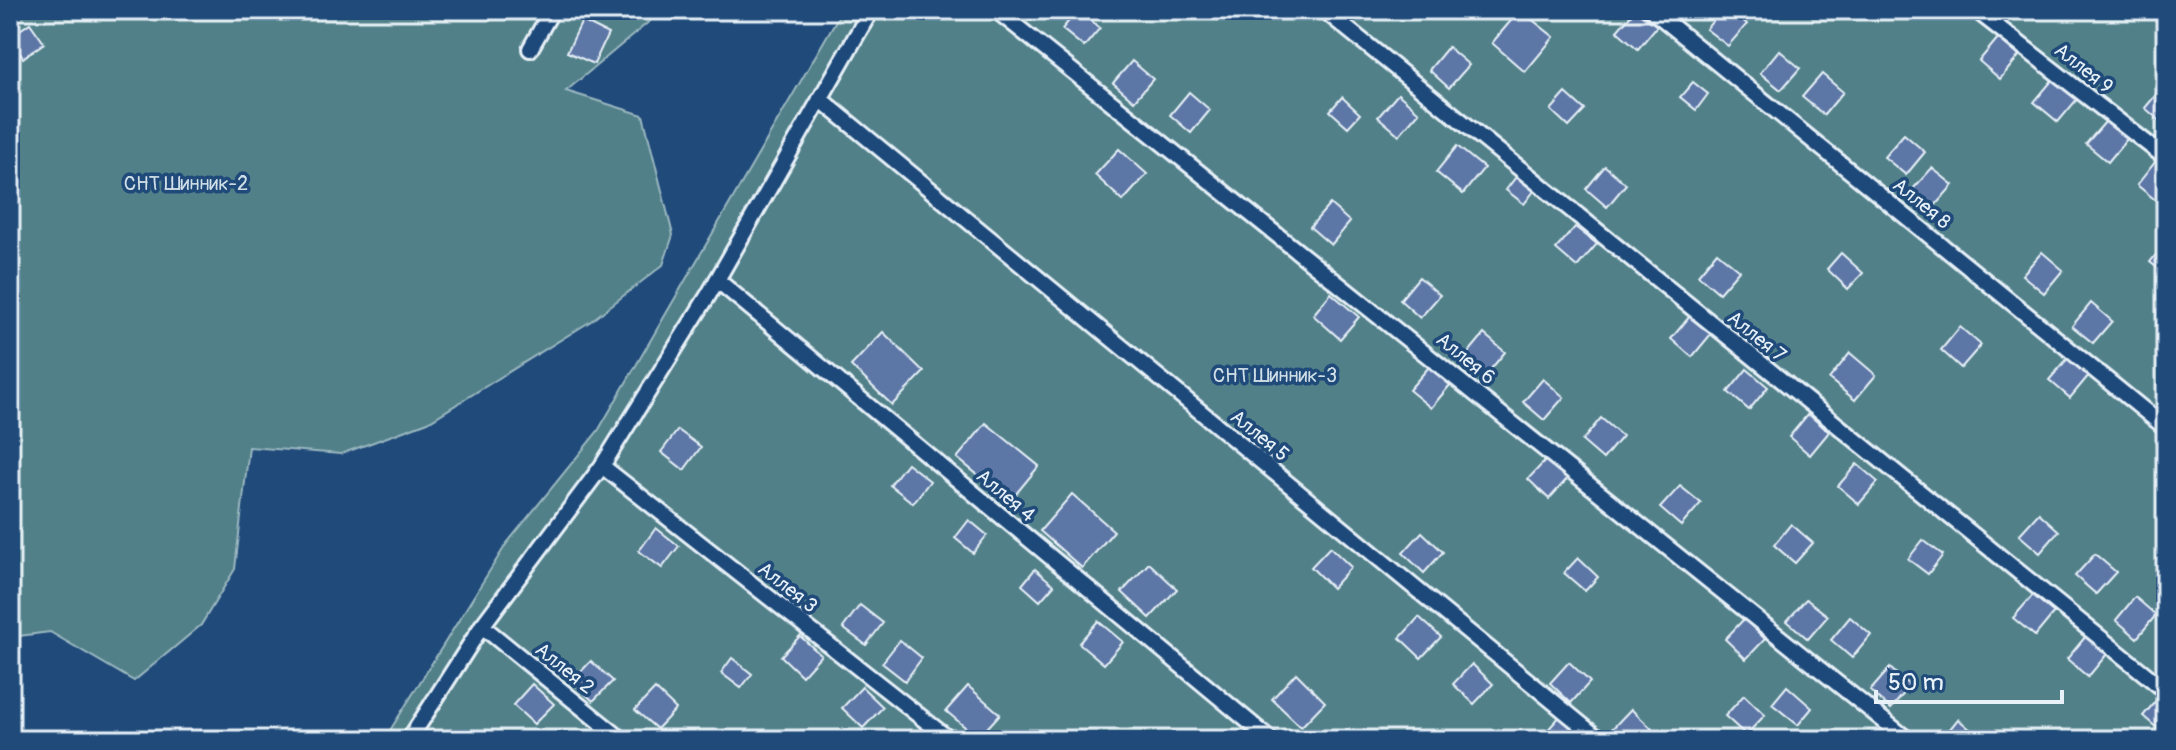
<svg xmlns="http://www.w3.org/2000/svg" width="2176" height="750" viewBox="0 0 2176 750" font-family="Pangolin,sans-serif">
<style>
.green{fill:#518089;stroke:#9cb8c0;stroke-width:2}
.building{fill:#5c76a6;stroke:#e8f1f8;stroke-width:2}
.lines{fill:none;stroke-linecap:round;stroke-linejoin:round}
.lane-casing{stroke:#e8f1f8;stroke-width:20}
.lane{stroke:#1f4a7a;stroke-width:14}
.labels{text-anchor:middle;stroke-width:7;stroke-linejoin:round;paint-order:stroke}
.street-label{font-size:20px;fill:#e8f1f8;stroke:#1f4a7a}
.park-label{font-size:20px;fill:#d1e0e7;stroke:#1f4a7a}
</style>
<rect width="100%" height="100%" fill="#1f4a7a"/>
<filter id="ink" filterUnits="userSpaceOnUse"><feTurbulence type="fractalNoise" baseFrequency=".0125" numOctaves="2"/><feDisplacementMap in="SourceGraphic" scale="16" xChannelSelector="R" yChannelSelector="G"/><feConvolveMatrix kernelMatrix="1 2 1 2 8 2 1 2 1" color-interpolation-filters="sRGB"/></filter>
<g filter="url(#ink)">
<g class="green">
<path d="M10,10h653l-97,81 77,24 30,120 -10,30 -72,56 -163,101 -87,32 -92,-7 -14,122 -34,56 -67,56 -84,-49 -31,4 -9,11z"/>
<path d="M842,10h1324v730h-1782l123,-197 91,-112z"/>
</g>
<g class="building">
<path d="M1078,10l22,18 -16,19 -22,-18z"/>
<path d="M1520,10l34,27 -29,35 -33,-29z"/>
<path d="M1635,10l22,16 -19,23 -21,-18z"/>
<path d="M1722,10h9l16,14 -19,22 -22,-17z"/>
<path d="M582,21l26,13 -14,30 -27,-12z"/>
<path d="M30,23l14,20 -21,15 -13,-21z"/>
<path d="M1998,38l21,18 -19,23 -21,-18z"/>
<path d="M1448,47l21,18 -20,23 -20,-18z"/>
<path d="M1779,50l21,18 -19,22 -21,-17z"/>
<path d="M1132,61l21,18 -19,22 -21,-18z"/>
<path d="M1822,74l21,18 -19,23 -22,-18z"/>
<path d="M2055,77l24,20 -21,25 -24,-20z"/>
<path d="M1693,82l15,12 -12,16 -16,-13z"/>
<path d="M2164,85l2,2v39l-21,-18z"/>
<path d="M1189,92l21,18 -19,23 -21,-18z"/>
<path d="M1566,93l19,17 -16,17 -18,-17z"/>
<path d="M1398,94l21,18 -20,23 -21,-18z"/>
<path d="M1342,97l18,17 -12,13 -18,-16z"/>
<path d="M2106,121l21,18 -19,23 -22,-18z"/>
<path d="M1904,134l21,18 -19,23 -22,-18z"/>
<path d="M1457,146l27,22 -21,26 -27,-22z"/>
<path d="M1119,149l28,25 -24,27 -28,-26z"/>
<path d="M2156,161l10,8 -2,38 -27,-22z"/>
<path d="M1605,166l21,18 -19,23 -21,-18z"/>
<path d="M1932,168l21,17 -20,23 -21,-18z"/>
<path d="M1516,177l18,14 -10,13 -18,-14z"/>
<path d="M1330,204l20,18 -19,23 -21,-18z"/>
<path d="M1575,227l22,17 -20,23 -21,-18z"/>
<path d="M2163,246l3,3v26l-16,-13z"/>
<path d="M1717,252l22,18 -20,23 -21,-18z"/>
<path d="M2042,252l21,18 -19,23 -22,-18z"/>
<path d="M1841,253l22,20 -15,16 -21,-20z"/>
<path d="M1419,277l21,18 -20,23 -20,-18z"/>
<path d="M1331,293l28,24 -19,22 -27,-24z"/>
<path d="M2091,303l21,18 -19,22 -21,-17z"/>
<path d="M1690,316l21,18 -19,23 -21,-18z"/>
<path d="M1960,327l21,18 -20,23 -20,-18z"/>
<path d="M883,332l41,40 -32,33 -41,-39z"/>
<path d="M1484,334l21,18 -19,23 -21,-18z"/>
<path d="M1850,353l26,22 -21,25 -26,-21z"/>
<path d="M2069,357l20,18 -19,23 -21,-18z"/>
<path d="M1429,367l21,18 -19,23 -22,-18z"/>
<path d="M1747,369l21,18 -19,23 -21,-18z"/>
<path d="M1543,379l21,18 -20,23 -21,-18z"/>
<path d="M1808,414l21,18 -19,23 -21,-18z"/>
<path d="M1601,418l21,18 -19,23 -21,-18z"/>
<path d="M986,423l53,43 -29,35 -53,-43z"/>
<path d="M678,430l23,17 -17,23 -23,-18z"/>
<path d="M1547,459l21,19 -19,21 -21,-20z"/>
<path d="M907,463l23,18 -17,22 -23,-18z"/>
<path d="M1857,464l21,18 -19,22 -21,-18z"/>
<path d="M1680,486l21,17 -20,23 -21,-18z"/>
<path d="M1072,494l42,37 -32,37 -42,-37z"/>
<path d="M2039,513l20,18 -19,22 -21,-18z"/>
<path d="M969,520l18,15 -14,18 -18,-15z"/>
<path d="M1791,524l22,19 -18,20 -21,-18z"/>
<path d="M656,528l23,18 -17,22 -23,-17z"/>
<path d="M1422,532l21,20 -19,21 -21,-20z"/>
<path d="M1923,540l20,15 -15,19 -20,-15z"/>
<path d="M1330,547l21,20 -19,21 -21,-21z"/>
<path d="M2095,554l21,18 -20,22 -21,-18z"/>
<path d="M1578,558l20,19 -13,14 -21,-18z"/>
<path d="M1149,563l28,26 -27,29 -28,-26z"/>
<path d="M1035,569l19,16 -14,16 -18,-16z"/>
<path d="M2033,595l21,18 -19,23 -22,-18z"/>
<path d="M2135,597l21,18 -19,23 -21,-18z"/>
<path d="M1806,599l22,17 -20,23 -21,-18z"/>
<path d="M860,605l23,18 -17,22 -23,-17z"/>
<path d="M1419,617l22,20 -20,21 -21,-20z"/>
<path d="M1850,617l21,18 -19,23 -21,-18z"/>
<path d="M1744,619l21,20 -19,20 -21,-20z"/>
<path d="M1098,621l25,21 -19,22 -25,-21z"/>
<path d="M800,636l21,19 -19,21 -21,-20z"/>
<path d="M2086,636l21,18 -19,23 -21,-18z"/>
<path d="M900,640l22,18 -17,23 -23,-18z"/>
<path d="M732,658l20,16 -11,14 -20,-15z"/>
<path d="M591,661l22,20 -20,20 -21,-20z"/>
<path d="M1569,662l21,20 -19,21 -21,-20z"/>
<path d="M1472,664l21,20 -19,20 -21,-20z"/>
<path d="M1890,668l20,18 -19,23 -21,-18z"/>
<path d="M1296,673l29,29 -24,25 -29,-28z"/>
<path d="M532,684l22,20 -20,20 -21,-19z"/>
<path d="M968,686l32,28 -22,24 -32,-27z"/>
<path d="M1787,686l25,22 -14,17 -26,-21z"/>
<path d="M862,687l21,20 -20,21 -21,-20z"/>
<path d="M655,689l21,20 -19,20 -22,-19z"/>
<path d="M1744,695l21,20 -19,20 -21,-19z"/>
<path d="M2160,696l6,5 -1,34 -22,-19z"/>
<path d="M1631,709l21,20 -10,11h-19l-12,-10z"/>
<path d="M1561,715l18,16 -8,9h-16l-9,-8z"/>
<path d="M1958,719l21,18 -2,3h-36z"/>
</g>
<g class="lines">
<g class="lane-casing">
<g id="lane">
<path d="M996,10l912,730"/>
<path d="M1324,10l842,681"/>
<path d="M1652,10l514,418"/>
<path d="M1976,10l190,148"/>
<path d="M530,49l22,-39"/>
<path d="M820,99l780,641"/>
<path d="M717,280l554,460"/>
<path d="M602,466l348,274"/>
<path d="M482,626l140,114"/>
<path d="M409,740l73,-114 120,-160 107,-172 162,-284"/>
</g>
</g>
<use href="#lane" class="lane"/>
</g>
</g>
<g class="labels">
<g class="street-label">
<text transform="translate(2084 68) rotate(38)" y="7">Аллея 9</text>
<text transform="translate(1922 203) rotate(39)" y="7">Аллея 8</text>
<text transform="translate(1757 336) rotate(39)" y="7">Аллея 7</text>
<text transform="translate(1466 358) rotate(39)" y="7">Аллея 6</text>
<text transform="translate(1260 435) rotate(39)" y="7">Аллея 5</text>
<text transform="translate(1006 495) rotate(40)" y="7">Аллея 4</text>
<text transform="translate(788 587) rotate(38)" y="7">Аллея 3</text>
<text transform="translate(565 668) rotate(39)" y="7">Аллея 2</text>
</g>
<g class="park-label">
<text x="186" y="190">СНТ Шинник-2</text>
<text x="1275" y="382">СНТ Шинник-3</text>
</g>
</g>
<rect width="2176" height="750" fill="none" stroke="#1f4a7a" stroke-width="40"/>
<rect x="20" y="20" width="2136" height="710" fill="none" stroke="#e8f1f8" stroke-width="3" filter="url(#ink)"/>
<path d="M1876 690v12h186v-12" fill="none" stroke="#e8f1f8" stroke-width="4"/>
<text x="1888" y="690" font-size="24" fill="#e8f1f8" stroke="#1f4a7a" stroke-width="6" paint-order="stroke">50 m</text>
</svg>
